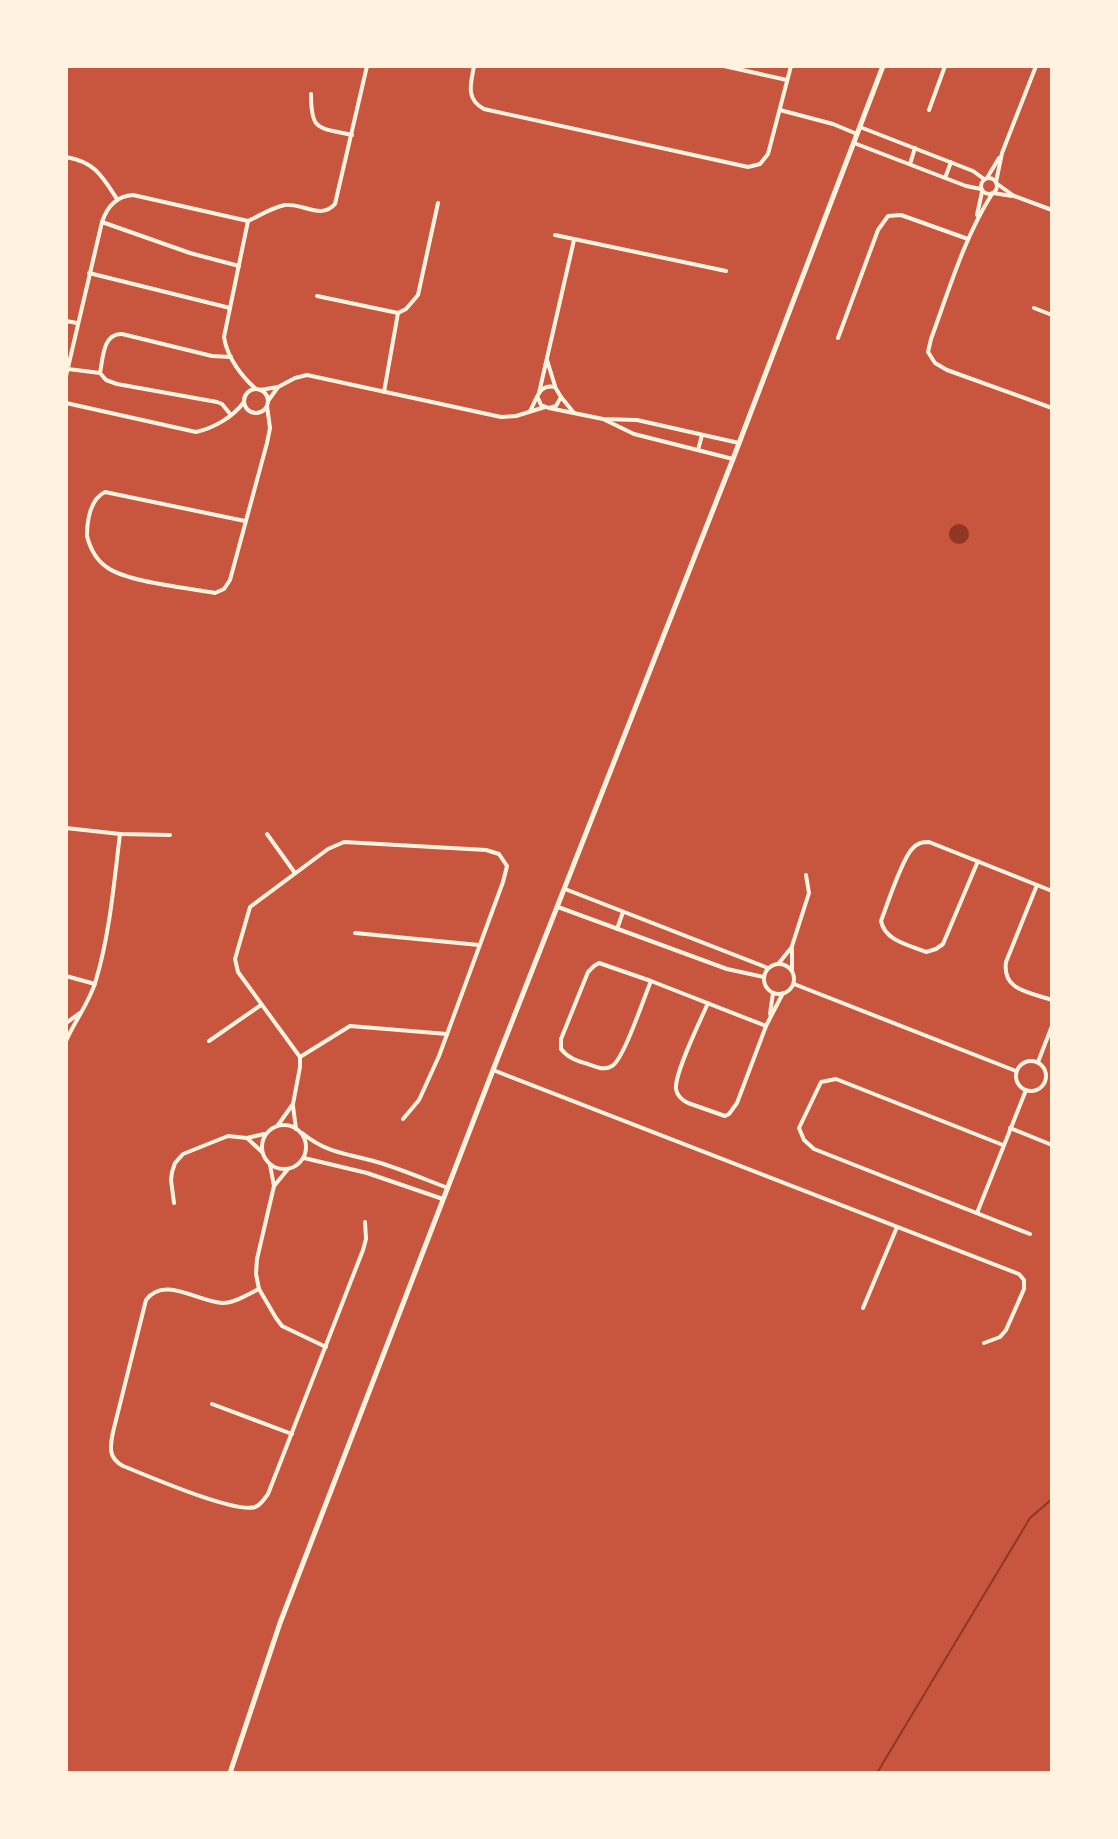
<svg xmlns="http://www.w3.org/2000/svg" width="1118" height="1839" viewBox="0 0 1118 1839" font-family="'Nunito Sans',sans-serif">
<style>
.water{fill:#8f3625}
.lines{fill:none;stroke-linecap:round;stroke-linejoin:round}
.stream{stroke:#8f3625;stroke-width:2}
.minor{stroke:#fff3e0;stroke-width:4}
.tertiary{stroke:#fff3e0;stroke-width:5}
</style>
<rect width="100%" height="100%" fill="#c8553d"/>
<circle class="water" cx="959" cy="534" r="10"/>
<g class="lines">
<path class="stream" d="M877,1773l153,-255 22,-19"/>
<g class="minor">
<path d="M474,66c-3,17 -9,33 10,43l264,58 12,-3 8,-10 23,-88"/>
<path d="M724,66l63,14"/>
<path d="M311,94c0,38 7,33 41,41"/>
<path d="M780,110l53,14 24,10"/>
<path d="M929,110l16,-44"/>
<path d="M860,127l113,44 11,8"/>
<path d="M854,143l112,43 15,3"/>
<path d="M66,157c29,5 36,19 51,42"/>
<path d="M910,164l5,-16"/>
<circle cx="989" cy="186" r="8"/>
<path d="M945,178l6,-16"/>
<path d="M987,178l12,-20"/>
<path d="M996,182l6,-29 34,-87"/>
<path d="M996,183l18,13 38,14"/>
<path d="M993,193l19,3"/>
<path d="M992,194c-28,44 -43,96 -61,145l-3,13 7,11 12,7 105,38"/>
<path d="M977,215l5,-23"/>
<path d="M248,221c11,-5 25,-14 37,-16 18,-2 36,15 50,-1l32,-138"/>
<path d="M248,221l-24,116c3,20 17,39 32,52"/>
<path d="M102,222l88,31 49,13"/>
<path d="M555,235l171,36"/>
<path d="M89,273l141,35"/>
<path d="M317,296l81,17"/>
<path d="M1034,308l18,7"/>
<path d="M398,313l8,-4 12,-14 20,-92"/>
<path d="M66,321l11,2"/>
<path d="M838,338l40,-108 10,-14 13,-1 67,24"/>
<path d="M547,360l8,26"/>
<path d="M68,369l32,4 6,7 11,4 100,18 5,2 9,11"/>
<path d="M100,373c3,-15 3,-40 22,-39l90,22 19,1"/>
<path d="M66,376l36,-154c5,-15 15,-26 31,-27l115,26"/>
<circle cx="256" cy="401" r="12"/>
<path d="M260,390l18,-3 17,-9 12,-3 194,42 15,-1 29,-9"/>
<path d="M384,392l14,-79"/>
<path d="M539,393l35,-153"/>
<path d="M561,397l13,16"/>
<path d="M268,401l10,-14"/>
<path d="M66,403l130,29c18,-4 37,-15 48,-30"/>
<path d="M549,408l54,11 34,1 102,23"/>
<path d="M530,411c7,-12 9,-28 25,-24l6,10 -5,9 -7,2 -8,-3 -3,-7"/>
<path d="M605,420l29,14 99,25"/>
<path d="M698,450l4,-15"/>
<path d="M245,521l-140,-29c-15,7 -18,29 -18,44 3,12 10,25 21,32 20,14 81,20 107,25l9,-4 6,-9 37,-137 3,-15 -3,-22"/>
<path d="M66,828l54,6 50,1"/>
<path d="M267,834l28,39"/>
<path d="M978,861l-35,83 -7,5 -10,3c-17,-7 -41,-11 -45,-31 6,-16 21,-62 31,-72 5,-6 10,-7 17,-7l123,49"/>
<path d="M1037,885l-31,77c-4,29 24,30 46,38"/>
<path d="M565,889l203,79"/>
<path d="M558,907l169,62 37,8"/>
<path d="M617,929l6,-17"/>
<path d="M355,933l124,12"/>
<path d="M779,963l12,-15"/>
<circle cx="779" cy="979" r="15"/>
<path d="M792,970v-24l17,-53 -3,-18"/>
<path d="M66,976l29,8"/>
<path d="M651,981c-7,16 -27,78 -39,85 -8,5 -16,1 -24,-2 -11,-3 -20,-6 -27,-15v-10l27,-67 6,-6 5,-3 52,18 115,45"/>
<path d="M794,984l222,87"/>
<path d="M708,1003c-7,16 -34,71 -32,86 1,7 6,11 12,14l37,13 4,-2 8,-11 29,-77 17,-33"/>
<path d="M770,1014l3,-21"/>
<path d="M66,1023l14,-10"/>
<path d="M66,1041c9,-21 24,-39 30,-61 14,-47 18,-98 24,-146"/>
<path d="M209,1041l52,-36"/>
<path d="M300,1057l-62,-85 -3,-13 15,-52 78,-58 16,-7 142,8 13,4 8,12 -4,16 -64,174 -20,44 -16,19"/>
<path d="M300,1057l50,-31 97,8"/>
<circle cx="1031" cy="1076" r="15"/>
<path d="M1038,1062l14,-36"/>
<path d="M493,1070l526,204 5,6v9l-18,41 -6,7 -16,6"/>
<path d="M293,1106l3,23"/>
<circle cx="284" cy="1147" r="22"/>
<path d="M278,1125l15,-21 7,-37v-10"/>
<path d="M1010,1128l42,17"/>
<path d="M302,1133c26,21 44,20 75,29 24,7 47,17 71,26"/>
<path d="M247,1138l15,14"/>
<path d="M1003,1145l-167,-66 -15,3 -22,46 5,12 10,9 216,85"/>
<path d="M304,1158l63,15 76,26"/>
<path d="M270,1165l4,21 -17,73 -1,15 3,15 17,29 6,8 44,21"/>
<path d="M274,1186l14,-17"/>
<path d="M174,1203l-3,-23 1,-8 3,-9 8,-9 45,-18 19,2 17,-4"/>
<path d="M977,1213l49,-123"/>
<path d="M259,1289c-11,5 -24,14 -36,14 -25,-1 -59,-28 -77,-3l-33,132c-3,15 -5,26 10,34 23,9 112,48 132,41 6,-2 9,-8 13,-13l95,-244 3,-11 -1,-17"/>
<path d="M863,1308l34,-81"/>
<path d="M212,1404l80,30"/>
</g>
<path class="tertiary" d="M230,1773l50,-150 213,-553 240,-611 150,-393"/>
</g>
<rect width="1118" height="1839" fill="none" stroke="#fff3e0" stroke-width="136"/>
</svg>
